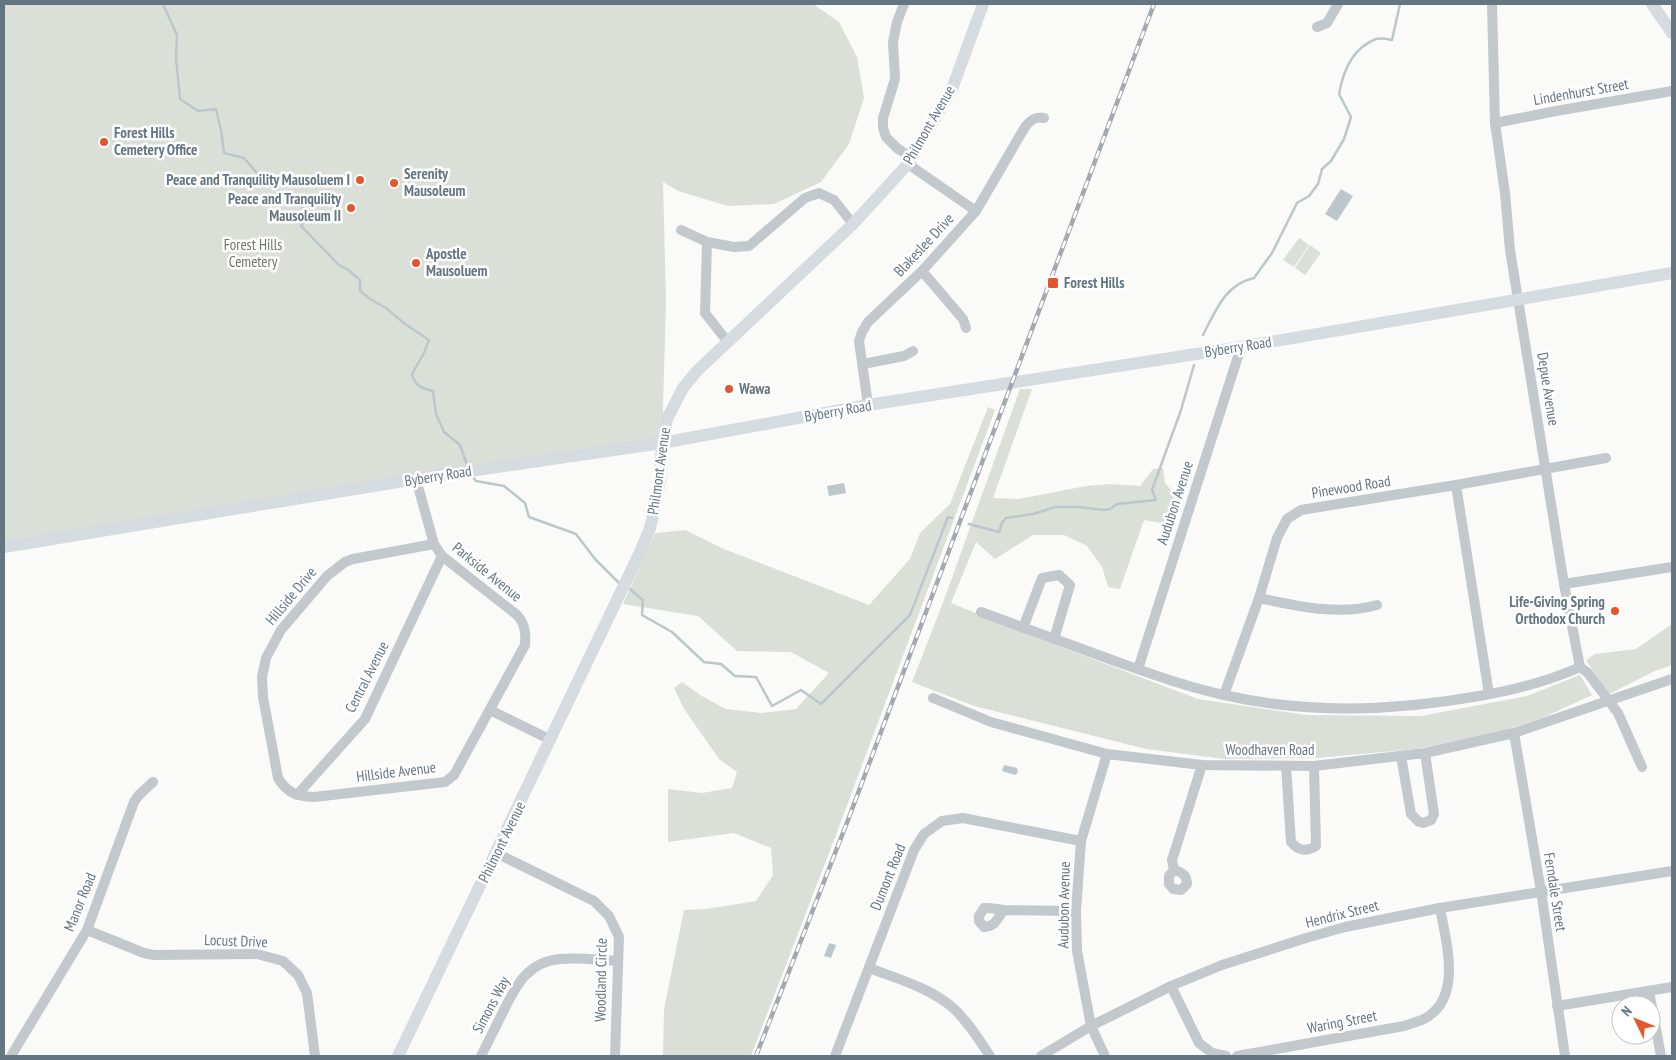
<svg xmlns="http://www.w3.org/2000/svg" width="1676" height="1060" viewBox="0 0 1676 1060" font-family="'PT Sans Narrow',sans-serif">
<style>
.green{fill:#dadfd7}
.water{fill:#bbc7cb}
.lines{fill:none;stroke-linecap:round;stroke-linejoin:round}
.stream{stroke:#bbc7cb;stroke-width:2.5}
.minor{stroke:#c3c8cc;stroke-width:10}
.major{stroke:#d6dbdf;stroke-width:12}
.rail-casing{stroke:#a2aab0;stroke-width:4.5}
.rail{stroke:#fff;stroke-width:2.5;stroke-dasharray:8;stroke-linecap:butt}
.poi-dot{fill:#e4572e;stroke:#fff;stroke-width:2}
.labels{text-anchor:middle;stroke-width:5;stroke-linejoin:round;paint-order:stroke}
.street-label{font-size:15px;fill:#657683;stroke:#fff}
.poi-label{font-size:15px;font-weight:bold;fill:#657683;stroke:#fff;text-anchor:start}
.park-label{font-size:15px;fill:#687a64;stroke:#fff}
</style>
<rect width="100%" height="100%" fill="#fafaf8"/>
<g class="green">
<path d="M4,4h809l26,18 18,35 7,41 -15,46 -28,38 -47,22 -46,2 -50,-15 -15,-9 3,118 -4,143 -658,103z"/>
<path d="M1299,238l10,7 -15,22 -11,-7z"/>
<path d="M1310,245l11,8 -16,22 -10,-7z"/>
<path d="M1020,389h12l-39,109 26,1 67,-13 25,-2 29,2 13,-17 10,-1 2,15 15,16 -6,26 -30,-5 -24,69 -12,-2 -6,-20 -15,-21 -23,-11h-31l-38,24 -19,-17 -25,61 76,31 171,65 108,16 115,1 106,-20 53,-21 12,20 -50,23 -46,15 -80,16 -98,9 -93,1 -79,-10 -172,-43 -62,-24 32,-82z"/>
<path d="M988,407l7,3 -161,430 -83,216h-88l1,-47 20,-99 23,-1 49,-8 17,-26 -2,-27 -37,-15 -66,9v-53l34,4 30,-5 5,-16 -18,-13 -35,-50 -10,-21 8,-6 18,13 26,14 35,4 35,-4 33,-36 -38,-21 -54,-1 -39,-35 -75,-12 32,-71 30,-3 39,19 145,56 41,-46 10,-26 30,-29z"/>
<path d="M1672,624v41l-17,6 -46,23 -23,-34 9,-6 41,-5z"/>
</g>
<g class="water">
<path d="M1341,189l12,7 -16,25 -12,-7z"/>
<path d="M844,483l2,10 -17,3 -2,-10z"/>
<path d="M1004,765l13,3 1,4 -3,3 -13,-4z"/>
<path d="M829,943l7,2 -5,13 -7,-2z"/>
</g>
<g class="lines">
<g class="stream">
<path d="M163,4l14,31 -1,23 4,41 18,12 18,-2 5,21 3,23 20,5 12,14 16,14 39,27 -10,13 38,39 8,4 13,11v11l10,8 16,9 19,16 24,16 -5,13 -12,21c3,12 9,14 21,17l3,23 8,18 16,13 7,20"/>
<path d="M1203,335c12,-23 22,-51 51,-57l18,-25 25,-50 12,-7 9,-12 4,-15 9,-8 13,-22 7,-22 -12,-23c4,-23 13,-46 37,-55 4,-1 11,0 16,1l8,-36"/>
<path d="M472,476l4,5 28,5 21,17 4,14 47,17 19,25 24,24"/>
<path d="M969,524l30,8 3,-9 4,-5 27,-4 22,-7h24l25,3 6,-1 7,-5 39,-4 -4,-10 29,-80 13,-45"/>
<path d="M630,589l13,11 -1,15 30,17 32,30 17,2 14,12 21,1 16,29 29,-16 20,14 89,-89 38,-98 4,1"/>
</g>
<g class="minor">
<path d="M904,4l-7,18 -4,20 2,37 -12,39v10l3,9 12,12 14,8"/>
<path d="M1492,4l3,119 10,70 5,57 54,334 16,83 8,6 30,40 24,54"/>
<path d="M1317,27l10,-4 11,-19"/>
<path d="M1495,123l61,-12 116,-20"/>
<path d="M908,164l68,47"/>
<path d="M681,230l26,12 27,5 15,-1 56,-48 14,-5 15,7 19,24"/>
<path d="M707,242l-2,71 22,28"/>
<path d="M922,271l41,48 3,9"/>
<path d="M863,364l41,-8 9,-5"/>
<path d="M868,405l-9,-64 3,-9 6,-10 54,-51 54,-60 49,-84c5,-6 10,-11 19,-9"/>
<path d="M416,479l18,65 8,12 75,59c8,9 9,18 8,30l-71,130 -9,7 -131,15c-17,-1 -26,-3 -36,-19l-15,-81 -1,-20 4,-19 15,-28 46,-54 18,-14 8,-3 81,-15"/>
<path d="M1456,485l33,209"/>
<path d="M1564,584l108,-17"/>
<path d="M1259,598c39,8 79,18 118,7"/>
<path d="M981,612c44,16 87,32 131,48 37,13 74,27 112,35 83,19 172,16 255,1 35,-6 68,-14 101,-29"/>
<path d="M1023,628l19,-50 17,-3 11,10 -16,54"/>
<path d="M1138,669l103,-322"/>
<path d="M1224,695l35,-97 18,-60 10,-19 14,-9 155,-25 150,-27"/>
<path d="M933,698l58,24 116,32 95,11 112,1 111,-13 89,-20 158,-54"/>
<path d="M490,710l61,30"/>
<path d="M1514,733l27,158 24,165"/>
<path d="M1401,756l10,58 8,8 4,1 8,-3 3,-6 -9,-61"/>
<path d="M1286,766l5,76c8,9 15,10 25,4l-2,-80"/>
<path d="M297,795l68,-76 77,-163"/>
<path d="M496,853l98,48 15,15 10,21 -4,119"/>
<path d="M1174,870l-5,6v8l4,5 8,1 6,-6c0,-9 -5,-12 -13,-14l-2,-10 30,-95"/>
<path d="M1004,910l-15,-2h-5l-5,8v5l5,6c13,-1 13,-9 20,-17l72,1"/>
<path d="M87,930l57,23 10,2 103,-1 26,7 15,14 9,18 8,63"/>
<path d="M869,968c29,11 59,19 83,39 16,14 27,33 38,49"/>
<path d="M1171,986l28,57 13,10 14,3"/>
<path d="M1649,991l12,65"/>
<path d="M1557,1006l115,-19"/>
<path d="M11,1056l76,-126 47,-128 5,-7 14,-13"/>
<path d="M481,1056c7,-14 14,-28 21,-42 13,-26 24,-52 58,-55 19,-2 39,1 58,2"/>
<path d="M835,1056l79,-206 10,-16 18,-13 21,-3 118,23"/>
<path d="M1041,1056l50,-30 80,-40 51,-21 84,-27 39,-11 95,-19 232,-37"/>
<path d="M1105,1056l-14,-30 -14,-75 -1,-40 5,-70 26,-87"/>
<path d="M1237,1056l167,-30c6,-2 12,-4 18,-6 42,-20 24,-78 18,-112"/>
</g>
<g class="major">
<path d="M1652,4l20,29"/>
<path d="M4,547l412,-68 246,-36 206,-38 373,-58 431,-74"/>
<path d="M398,1056l242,-504 10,-24 5,-20 5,-28 2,-37 5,-24 16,-31 14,-17 156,-147 55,-60 44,-75 31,-85"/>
</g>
<g class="rail-casing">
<path id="rail" d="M756,1056l92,-236 306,-816"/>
</g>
<use href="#rail" class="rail"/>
</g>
<g class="poi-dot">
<circle cx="104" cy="142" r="5"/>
<circle cx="360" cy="180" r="5"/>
<circle cx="394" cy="183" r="5"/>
<circle cx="351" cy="208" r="5"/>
<circle cx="416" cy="263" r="5"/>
<rect x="1047" y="277" width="12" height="12" rx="2.5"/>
<circle cx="729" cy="389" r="5"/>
<circle cx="1615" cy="611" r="5"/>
</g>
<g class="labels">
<g class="street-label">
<text transform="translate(1581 92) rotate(-10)" y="5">Lindenhurst Street</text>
<text transform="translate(929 125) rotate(-60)" y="5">Philmont Avenue</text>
<text transform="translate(924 245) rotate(-47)" y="5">Blakeslee Drive</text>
<text transform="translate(1238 347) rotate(-9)" y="5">Byberry Road</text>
<text transform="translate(1548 389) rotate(81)" y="5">Depue Avenue</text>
<text transform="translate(838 411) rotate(-10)" y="5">Byberry Road</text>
<text transform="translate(659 471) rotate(-82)" y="5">Philmont Avenue</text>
<text transform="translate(438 476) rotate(-9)" y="5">Byberry Road</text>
<text transform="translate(1351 487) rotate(-9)" y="5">Pinewood Road</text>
<text transform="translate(1175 503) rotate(-72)" y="5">Audubon Avenue</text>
<text transform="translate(487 572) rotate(39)" y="5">Parkside Avenue</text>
<text transform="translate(291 596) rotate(-50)" y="5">Hillside Drive</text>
<text transform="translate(367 677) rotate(-63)" y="5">Central Avenue</text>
<text x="1270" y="755">Woodhaven Road</text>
<text transform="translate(396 772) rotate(-7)" y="5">Hillside Avenue</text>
<text transform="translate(502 842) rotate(-64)" y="5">Philmont Avenue</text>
<text transform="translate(888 877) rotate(-68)" y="5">Dumont Road</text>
<text transform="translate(1555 892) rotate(81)" y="5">Ferndale Street</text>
<text transform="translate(80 902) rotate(-68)" y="5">Manor Road</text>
<text transform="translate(1064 905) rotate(-89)" y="5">Audubon Avenue</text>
<text transform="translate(1342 914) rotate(-14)" y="5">Hendrix Street</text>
<text transform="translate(236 941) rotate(2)" y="5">Locust Drive</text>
<text transform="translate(601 980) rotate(-89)" y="5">Woodland Circle</text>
<text transform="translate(491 1005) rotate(-62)" y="5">Simons Way</text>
<text transform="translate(1342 1022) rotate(-11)" y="5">Waring Street</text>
</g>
<g class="poi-label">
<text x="114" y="138">Forest Hills<tspan x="114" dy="17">Cemetery Office</tspan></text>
<text x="404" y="179">Serenity<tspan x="404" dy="17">Mausoleum</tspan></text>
<text x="350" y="185" text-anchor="end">Peace and Tranquility Mausoluem I</text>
<text x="341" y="204" text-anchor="end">Peace and Tranquility<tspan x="341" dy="17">Mausoleum II</tspan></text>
<text x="426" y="259">Apostle<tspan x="426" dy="17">Mausoluem</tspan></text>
<text x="1064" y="288">Forest Hills</text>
<text x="739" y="394">Wawa</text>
<text x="1605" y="607" text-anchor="end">Life-Giving Spring<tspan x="1605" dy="17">Orthodox Church</tspan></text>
</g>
<g class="park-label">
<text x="253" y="250">Forest Hills<tspan x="253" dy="17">Cemetery</tspan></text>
</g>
</g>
<rect width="1676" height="1060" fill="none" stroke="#657683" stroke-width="10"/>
<g transform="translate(1636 1020) rotate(313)"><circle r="24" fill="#ffffff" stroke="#c1c8cd"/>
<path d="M0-4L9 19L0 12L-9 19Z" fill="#e4572e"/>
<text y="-8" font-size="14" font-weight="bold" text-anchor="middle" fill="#657683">N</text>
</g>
</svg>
